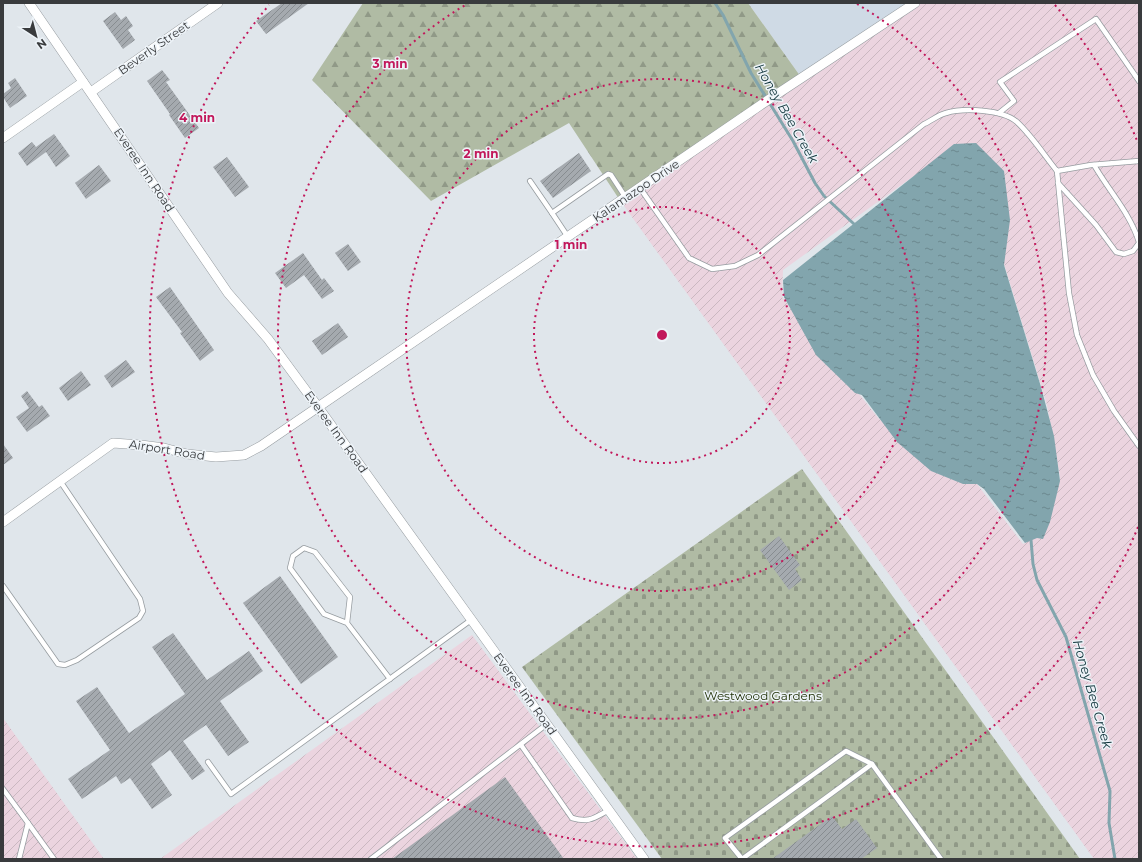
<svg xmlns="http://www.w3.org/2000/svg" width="1142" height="862" viewBox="0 0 1142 862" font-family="Montserrat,sans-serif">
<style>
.built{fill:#cfdae5}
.industrial{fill:url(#industrial-furrows);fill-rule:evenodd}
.forest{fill:url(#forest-firs)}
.cemetery{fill:url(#cemetery-stones)}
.water{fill:url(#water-ripples)}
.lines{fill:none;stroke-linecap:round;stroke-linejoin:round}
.stream{stroke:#82a5ad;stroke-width:3}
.building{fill:url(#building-hatch)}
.service-casing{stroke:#969ca0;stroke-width:6}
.minor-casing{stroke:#969ca0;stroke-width:10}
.service{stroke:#fff;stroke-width:4.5}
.minor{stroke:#fff;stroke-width:9}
.ring{fill:none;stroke:#c2185b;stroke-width:2;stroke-dasharray:2 4}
.labels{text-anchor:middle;stroke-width:3;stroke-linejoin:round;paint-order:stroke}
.street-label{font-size:12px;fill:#393b3d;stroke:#edf3f8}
.park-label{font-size:12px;fill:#203105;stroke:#edf3f8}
.water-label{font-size:13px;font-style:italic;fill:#0c3138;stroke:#edf3f8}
.centre{fill:#c2185b;stroke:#edf3f8;stroke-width:2}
.ring-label{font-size:12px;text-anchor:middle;font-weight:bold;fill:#c2185b;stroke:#edf3f8;stroke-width:3;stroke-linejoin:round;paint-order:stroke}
</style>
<defs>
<pattern id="industrial-furrows" width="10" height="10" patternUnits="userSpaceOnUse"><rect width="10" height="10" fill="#ebd4df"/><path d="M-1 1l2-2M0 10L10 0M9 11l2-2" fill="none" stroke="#cab7c0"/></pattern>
<pattern id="forest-firs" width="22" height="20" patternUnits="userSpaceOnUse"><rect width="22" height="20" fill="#b0bba4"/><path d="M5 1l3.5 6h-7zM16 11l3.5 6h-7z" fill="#909987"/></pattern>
<pattern id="cemetery-stones" width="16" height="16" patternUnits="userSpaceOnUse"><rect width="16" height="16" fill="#b0bba4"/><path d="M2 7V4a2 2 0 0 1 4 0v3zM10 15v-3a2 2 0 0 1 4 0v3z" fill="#909987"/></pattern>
<pattern id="water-ripples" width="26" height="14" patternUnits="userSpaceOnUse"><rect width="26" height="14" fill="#82a5ad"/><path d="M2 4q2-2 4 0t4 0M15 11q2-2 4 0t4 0" fill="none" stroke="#6b888e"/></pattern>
<pattern id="building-hatch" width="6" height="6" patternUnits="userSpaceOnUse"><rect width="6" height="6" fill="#a5aaaf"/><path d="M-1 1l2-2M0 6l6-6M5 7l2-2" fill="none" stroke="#878c90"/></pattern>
</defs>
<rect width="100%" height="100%" fill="#e0e6eb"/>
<path class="built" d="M748,3h163l-108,77z"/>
<g class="industrial">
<path d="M911,3h228v856h-45l-475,-660zM972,143l29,32v79l46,151 13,72 -19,57 -18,10 -46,-60 -33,-19 -65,-46 -97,-122 1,-27 167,-120z"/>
<path d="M472,635l165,224h-477z"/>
<path d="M3,718l101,141h-101z"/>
</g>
<path class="forest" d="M363,3h385l55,77 -184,119 -50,-76 -138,78 -119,-121z"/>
<path class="cemetery" d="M802,469l278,390h-418l-140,-192z"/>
<path class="water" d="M976,143l28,28 6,49 -6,45 37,122 13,49 6,45 -10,41 -7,17 -6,-1 -12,5 -41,-54 -7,-5h-14l-32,-13 -34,-29 -35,-47 -7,-2 -39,-38 -32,-58 -1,-17 171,-136z"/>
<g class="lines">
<g class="stream">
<path d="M715,3l8,12 28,58 42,68 22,42 9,13 30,28"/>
<path d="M1031,540l2,24 4,16 29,57 44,154 -1,32 6,36"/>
</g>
</g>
<g class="building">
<path d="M282,3h27l-43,31 -10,-13z"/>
<path d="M115,12l6,8 5,-4 7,10 -5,4 7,10 -12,9 -20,-28z"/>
<path d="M162,70l8,10 -4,2 33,46 -14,10 -16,-23 1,-1 -23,-33z"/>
<path d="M15,78l12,18 -17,12 -7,-11v-3l8,-6 -3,-5z"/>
<path d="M54,134l16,22 -14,11 -10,-15 -19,14 -9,-13 14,-11 4,5z"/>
<path d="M579,153l12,18 -38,27 -13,-17z"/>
<path d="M227,157l22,30 -14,10 -22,-30z"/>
<path d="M99,165l12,16 -25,18 -11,-16z"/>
<path d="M348,244l13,18 -13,9 -13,-18z"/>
<path d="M303,253l19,27 2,-2 10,13 -12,8 -18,-24 -18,13 -11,-15z"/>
<path d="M170,287l44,63 -14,11 -20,-28 2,-1 -26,-35z"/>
<path d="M338,323l10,14 -26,18 -10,-14z"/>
<path d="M126,360l9,12 -23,16 -8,-12z"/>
<path d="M81,371l10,14 -23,16 -9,-13z"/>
<path d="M27,391l12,16 3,-2 8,11 -23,16 -11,-15 13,-9 -8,-12z"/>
<path d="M3,444l10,14 -10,7z"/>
<path d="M779,536l21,29 -5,4 7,11 -13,10 -29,-40z"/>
<path d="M280,576l58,81 -37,27 -58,-81z"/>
<path d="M173,633l34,47 42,-29 14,20 -43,30 29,41 -21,14 -22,-31 -23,16 22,30 -13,9 -22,-30 -19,14 21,31 -20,14 -22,-31 -9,6 -5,-8 -34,23 -14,-20 42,-29 -34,-49 21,-14 32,46 56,-39 -33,-47z"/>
<path d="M505,777l59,82h-172z"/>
<path d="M832,816l10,13 14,-10 21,29 -16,11h-89z"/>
</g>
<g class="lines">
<g class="service-casing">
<g id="service">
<path d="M999,113l15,-12 -14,-19 96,-63 43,62"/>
<path d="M1094,165c15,26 36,48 45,77"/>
<path d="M1057,171l12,122 8,42 16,40 21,36 25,35"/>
<path d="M530,181l22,32"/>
<path d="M1058,183l38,42 20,27 8,2 9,-3 6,-8"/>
<path d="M640,188l49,70 23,11 23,-3 23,-11 166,-131c7,-3 14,-9 22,-11 17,-5 56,-4 71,9 15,14 27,33 40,49l34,-6 48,-4"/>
<path d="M568,237l-16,-24 56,-39 3,1 15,23"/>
<path d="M3,586l55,78 7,1 12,-5 62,-42 4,-7 -3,-12 -80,-118"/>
<path d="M347,623l3,-26 -35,-45 -11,-4 -11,8 -3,12 34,46 23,9 43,56"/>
<path d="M521,745l51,73c17,5 22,0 37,-8"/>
<path d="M208,762l23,32 240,-174"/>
<path d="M3,789l25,34 -9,36"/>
<path d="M28,823l26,36"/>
<path d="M371,859l176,-135"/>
<path d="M742,859l130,-95 69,95"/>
<path d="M742,859l-17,-21 121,-87 26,13"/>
</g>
</g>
<g class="minor-casing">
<g id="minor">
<path d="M29,3l199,290 40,46 50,68 326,452"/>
<path d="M91,92l127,-89"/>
<path d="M3,138l80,-56"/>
<path d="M3,522l110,-79 28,2 23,3 23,6 29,3 28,-2 17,-9 507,-346 147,-97"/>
</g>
</g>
<use href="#service" class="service"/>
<use href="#minor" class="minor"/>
</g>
<g class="ring">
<circle cx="662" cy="335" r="128"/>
<circle cx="662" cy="335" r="256"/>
<path d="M857 4A384 384 0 1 1 467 4"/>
<path d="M1138 527A513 513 0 1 1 269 5M1055 5A513 513 0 0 1 1138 143"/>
</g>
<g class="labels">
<g class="street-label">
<text transform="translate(154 48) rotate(-35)" y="4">Beverly Street</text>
<text transform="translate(144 170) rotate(56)" y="4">Everee Inn Road</text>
<text transform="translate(636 191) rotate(-34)" y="4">Kalamazoo Drive</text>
<text transform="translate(336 432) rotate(54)" y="4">Everee Inn Road</text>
<text transform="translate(167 450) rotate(9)" y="4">Airport Road</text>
<text transform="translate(525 694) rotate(54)" y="4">Everee Inn Road</text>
</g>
<g class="park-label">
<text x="763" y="700">Westwood Gardens</text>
</g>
<g class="water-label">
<text transform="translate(787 113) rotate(60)" y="5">Honey Bee Creek</text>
<text transform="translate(1093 694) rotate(74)" y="5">Honey Bee Creek</text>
</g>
</g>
<circle cx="662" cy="335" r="6" class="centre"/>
<g class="ring-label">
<text x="390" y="68">3 min</text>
<text x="197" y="122">4 min</text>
<text x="481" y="158">2 min</text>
<text x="571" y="249">1 min</text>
</g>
<rect width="1142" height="862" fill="none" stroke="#393b3d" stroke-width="8"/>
<g transform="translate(36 36) rotate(144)" stroke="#edf3f8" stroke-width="3" paint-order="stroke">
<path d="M0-3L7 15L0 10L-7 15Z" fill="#393b3d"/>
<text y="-6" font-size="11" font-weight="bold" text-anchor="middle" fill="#393b3d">N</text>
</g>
</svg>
